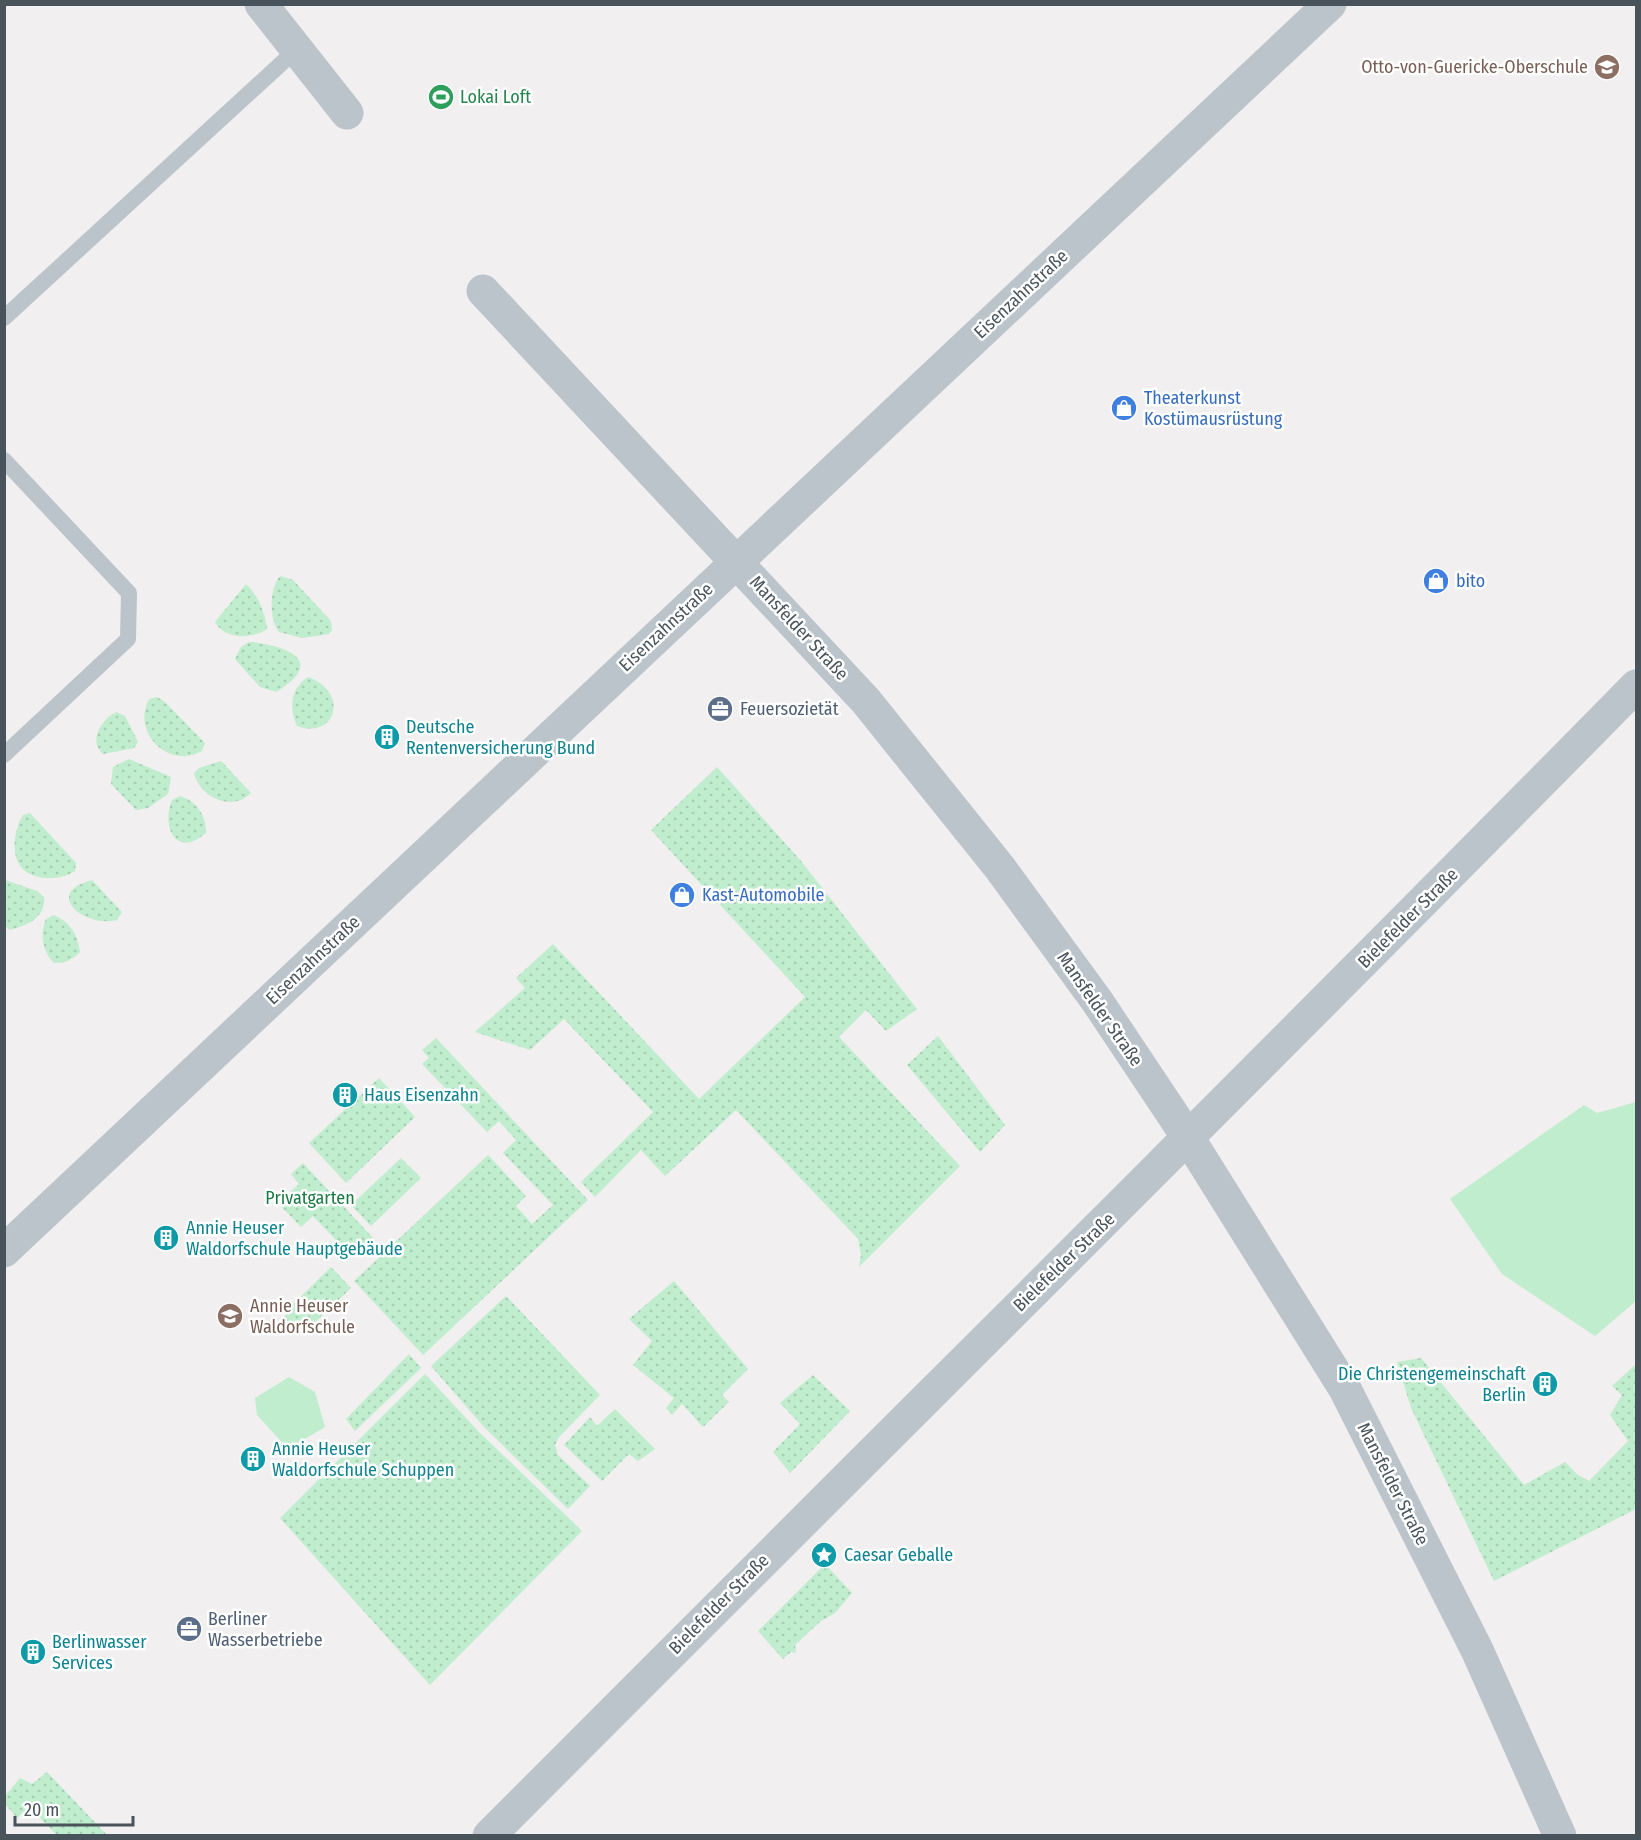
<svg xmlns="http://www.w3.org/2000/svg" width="1641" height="1840" viewBox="0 0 1641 1840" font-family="'Fira Sans Condensed',sans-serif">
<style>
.grass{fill:url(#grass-dots)}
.park{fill:#bfedcd}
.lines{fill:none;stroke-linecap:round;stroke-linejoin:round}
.lane{stroke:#bbc4cb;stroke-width:16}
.street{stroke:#bbc4cb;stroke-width:33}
.labels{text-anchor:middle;stroke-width:5;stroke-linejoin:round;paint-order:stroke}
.education-label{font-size:18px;fill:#785e54;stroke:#fff;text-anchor:end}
.leisure-label{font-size:18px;fill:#27864d;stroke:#fff;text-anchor:start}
.street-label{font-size:18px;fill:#48535b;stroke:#fff}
.shop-label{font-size:18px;fill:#366cbe;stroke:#fff;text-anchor:start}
.service-label{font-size:18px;fill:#4e5e75;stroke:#fff;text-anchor:start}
.culture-label{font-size:18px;fill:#0d838f;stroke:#fff;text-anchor:start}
.park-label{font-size:18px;fill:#1b7a43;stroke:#fff}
</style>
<defs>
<pattern id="grass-dots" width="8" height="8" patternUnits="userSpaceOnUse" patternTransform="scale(1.5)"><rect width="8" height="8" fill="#bfedcd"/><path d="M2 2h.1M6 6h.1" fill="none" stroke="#a6cdb2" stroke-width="1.8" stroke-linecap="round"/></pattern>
</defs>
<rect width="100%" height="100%" fill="#f1efef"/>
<g class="grass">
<path d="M280,576l13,4 38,41 1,9 -3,4 -27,4 -23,-6c-10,-12 -10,-43 1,-56z"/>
<path d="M246,584c12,11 19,28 21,45 -16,10 -42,11 -52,-7z"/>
<path d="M249,642c37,3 79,19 27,50l-16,-5 -25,-28 6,-12z"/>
<path d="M308,677c42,15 28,63 -11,49 -8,-19 -7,-37 11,-49z"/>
<path d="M157,697l8,5 40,41 -3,8c-33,19 -71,-18 -53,-52z"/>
<path d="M116,712l9,4 13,26 -4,6 -31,6c-15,-13 -2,-34 13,-42z"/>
<path d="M129,759l42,18 -3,17 -20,14 -12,2 -25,-26 2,-17z"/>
<path d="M221,761l30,32c-19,19 -50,5 -57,-19l5,-6z"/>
<path d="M717,767l84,94 116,148 -31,22 -20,-21 -27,27 121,129 -101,101 2,-12 -3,-16 -122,-129 -71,66 -24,-26 -46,47 -14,-15 72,-70 -89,-93 -34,31 -55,-18 50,-44 -9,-10 37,-34 146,155 106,-102 -154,-167z"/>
<path d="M180,796c17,6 26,19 26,37 -30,26 -45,-6 -34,-33z"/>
<path d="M30,813l46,50 -1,8c-14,10 -46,11 -56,-7 -8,-14 -4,-36 4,-49z"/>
<path d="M5,880l32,11 7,6c2,21 -18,29 -35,33l-4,-5z"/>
<path d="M92,880l30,32 -5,8c-33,8 -75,-27 -25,-40z"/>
<path d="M54,915c16,7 24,20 26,37 -8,8 -15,11 -26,11 -12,-12 -14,-29 -8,-44z"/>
<path d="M938,1036l67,89 -25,27 -73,-87z"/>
<path d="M436,1038l152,162 -165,155 -69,-74 134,-126 38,41 -10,10 16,18 21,-19 -50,-52 13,-13 -17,-19 -12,11 -65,-68 7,-6 -7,-8z"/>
<path d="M379,1078l36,39 -69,66 -37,-40z"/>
<path d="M401,1158l20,20 -50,48 -20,-21z"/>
<path d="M303,1163l71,76 -21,19 -40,-42 -12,11 -23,-24 21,-19 -8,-10z"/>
<path d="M331,1267l20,21 -43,41 -10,5 -13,-10 1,-13z"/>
<path d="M674,1281l74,88 -26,26 7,7 -26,25 -21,-23 -10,11 -6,-7 8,-10 -41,-33 19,-24 -23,-22z"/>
<path d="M506,1296l94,99 -41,42 -4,8 3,10 32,31 -22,23 -84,-82 -53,-61z"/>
<path d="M409,1354l12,14 -66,63 -9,-12z"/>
<path d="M1421,1358l103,127 41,-23 13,13 11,6 39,-40 -18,-26 12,-20 -10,-9 24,-22v145l-142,72 -83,-173 -14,-46z"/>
<path d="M425,1374l53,57 104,100 -152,154 -150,-167z"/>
<path d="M813,1375l37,36 -60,62 -17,-21 27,-28 -20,-21z"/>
<path d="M615,1409l40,40 -17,12 -9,-7 -27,27 -38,-36 26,-28 7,9z"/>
<path d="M825,1564l27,29 -17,20 -14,8 -26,24 1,8 -5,-1 -8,7 -25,-28z"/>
<path d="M47,1772l60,63h-50l-28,-28 -12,11 -12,-14v-8l15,-18 12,6z"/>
</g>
<g class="park">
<path d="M1636,1102v199l-41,35 -93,-62 -52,-75 134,-94 13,8z"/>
<path d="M289,1377l26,15 10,35 -37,22 -31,-34 -2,-17z"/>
</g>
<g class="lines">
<g class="lane">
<path d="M4,318l292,-268"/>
<path d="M4,460l125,133 -1,46 -124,116"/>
</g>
<g class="street">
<path d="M261,4l86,109"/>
<path d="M483,291l383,410 134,167 97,133 92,138 156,250 132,261 83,186"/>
<path d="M4,1251l1326,-1247"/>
<path d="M489,1836c382,-384 768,-764 1147,-1150"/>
</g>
</g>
<defs>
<g id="school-disc" transform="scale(1.35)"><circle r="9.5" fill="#8d6e63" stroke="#fff"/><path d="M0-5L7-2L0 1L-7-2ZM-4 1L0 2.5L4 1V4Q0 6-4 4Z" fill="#fff"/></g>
<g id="stadium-disc" transform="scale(1.35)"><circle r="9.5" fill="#2e9e5b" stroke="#fff"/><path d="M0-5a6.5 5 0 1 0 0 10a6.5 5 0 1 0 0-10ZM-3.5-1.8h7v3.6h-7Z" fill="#fff"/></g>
<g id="shop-disc" transform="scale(1.35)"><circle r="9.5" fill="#3f7fe0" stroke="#fff"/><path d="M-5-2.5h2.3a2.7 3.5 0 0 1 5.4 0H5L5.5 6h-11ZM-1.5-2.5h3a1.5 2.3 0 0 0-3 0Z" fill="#fff"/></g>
<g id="office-disc" transform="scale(1.35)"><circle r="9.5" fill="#5c6f8a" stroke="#fff"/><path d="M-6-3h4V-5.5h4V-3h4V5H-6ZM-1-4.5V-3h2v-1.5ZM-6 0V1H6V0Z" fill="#fff"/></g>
<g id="building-disc" transform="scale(1.35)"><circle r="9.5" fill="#0f9aa8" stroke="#fff"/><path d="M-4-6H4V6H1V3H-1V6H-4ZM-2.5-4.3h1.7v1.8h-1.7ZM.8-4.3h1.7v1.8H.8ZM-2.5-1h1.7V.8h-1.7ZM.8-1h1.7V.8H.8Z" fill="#fff"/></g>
<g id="sight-disc" transform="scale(1.35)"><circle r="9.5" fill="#0f9aa8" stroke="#fff"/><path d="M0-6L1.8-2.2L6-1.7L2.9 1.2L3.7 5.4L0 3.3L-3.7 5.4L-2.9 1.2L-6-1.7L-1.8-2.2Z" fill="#fff"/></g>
</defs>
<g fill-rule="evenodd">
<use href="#school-disc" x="1607" y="67"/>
<use href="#stadium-disc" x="441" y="97"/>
<use href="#shop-disc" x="1124" y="408"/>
<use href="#shop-disc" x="1436" y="581"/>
<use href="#office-disc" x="720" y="709"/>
<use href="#building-disc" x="387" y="737"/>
<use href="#shop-disc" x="682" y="895"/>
<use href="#building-disc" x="345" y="1095"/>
<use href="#building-disc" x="166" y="1238"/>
<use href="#school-disc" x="230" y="1316"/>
<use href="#building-disc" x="1545" y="1384"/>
<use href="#building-disc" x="253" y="1459"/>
<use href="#sight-disc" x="824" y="1555"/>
<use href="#office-disc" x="189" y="1629"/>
<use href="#building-disc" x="33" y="1652"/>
</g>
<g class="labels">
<g class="education-label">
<text x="1588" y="73">Otto-von-Guericke-Oberschule</text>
<text x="250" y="1312" text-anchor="start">Annie Heuser<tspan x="250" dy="21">Waldorfschule</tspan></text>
</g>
<g class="leisure-label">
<text x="460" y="103">Lokai Loft</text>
</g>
<g class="street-label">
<text transform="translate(1021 294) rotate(-43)" y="6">Eisenzahnstraße</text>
<text transform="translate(666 627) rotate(-43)" y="6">Eisenzahnstraße</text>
<text transform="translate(799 628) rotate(47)" y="6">Mansfelder Straße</text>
<text transform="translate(1408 918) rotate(-45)" y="6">Bielefelder Straße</text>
<text transform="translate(313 960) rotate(-43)" y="6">Eisenzahnstraße</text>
<text transform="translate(1100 1009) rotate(55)" y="6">Mansfelder Straße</text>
<text transform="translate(1064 1262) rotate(-44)" y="6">Bielefelder Straße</text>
<text transform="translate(1393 1484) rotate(63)" y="6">Mansfelder Straße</text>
<text transform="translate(719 1604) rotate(-45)" y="6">Bielefelder Straße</text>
</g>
<g class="shop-label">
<text x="1144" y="404">Theaterkunst<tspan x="1144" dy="21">Kostümausrüstung</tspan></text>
<text x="1456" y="587">bito</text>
<text x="702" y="901">Kast-Automobile</text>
</g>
<g class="service-label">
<text x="740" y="715">Feuersozietät</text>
<text x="208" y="1625">Berliner<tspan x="208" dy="21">Wasserbetriebe</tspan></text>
</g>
<g class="culture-label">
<text x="406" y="733">Deutsche<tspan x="406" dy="21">Rentenversicherung Bund</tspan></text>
<text x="364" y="1101">Haus Eisenzahn</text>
<text x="186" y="1234">Annie Heuser<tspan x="186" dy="21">Waldorfschule Hauptgebäude</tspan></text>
<text x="1526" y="1380" text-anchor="end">Die Christengemeinschaft<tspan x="1526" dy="21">Berlin</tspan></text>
<text x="272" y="1455">Annie Heuser<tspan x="272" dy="21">Waldorfschule Schuppen</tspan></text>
<text x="844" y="1561">Caesar Geballe</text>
<text x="52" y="1648">Berlinwasser<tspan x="52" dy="21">Services</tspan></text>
</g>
<g class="park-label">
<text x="310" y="1204">Privatgarten</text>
</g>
</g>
<rect width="1641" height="1840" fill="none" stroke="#48535b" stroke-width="12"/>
<path d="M15 1816v9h118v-9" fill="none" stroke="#48535b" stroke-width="3"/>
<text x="24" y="1816" font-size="18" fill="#48535b" stroke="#ffffff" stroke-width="4.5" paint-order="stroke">20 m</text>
</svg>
